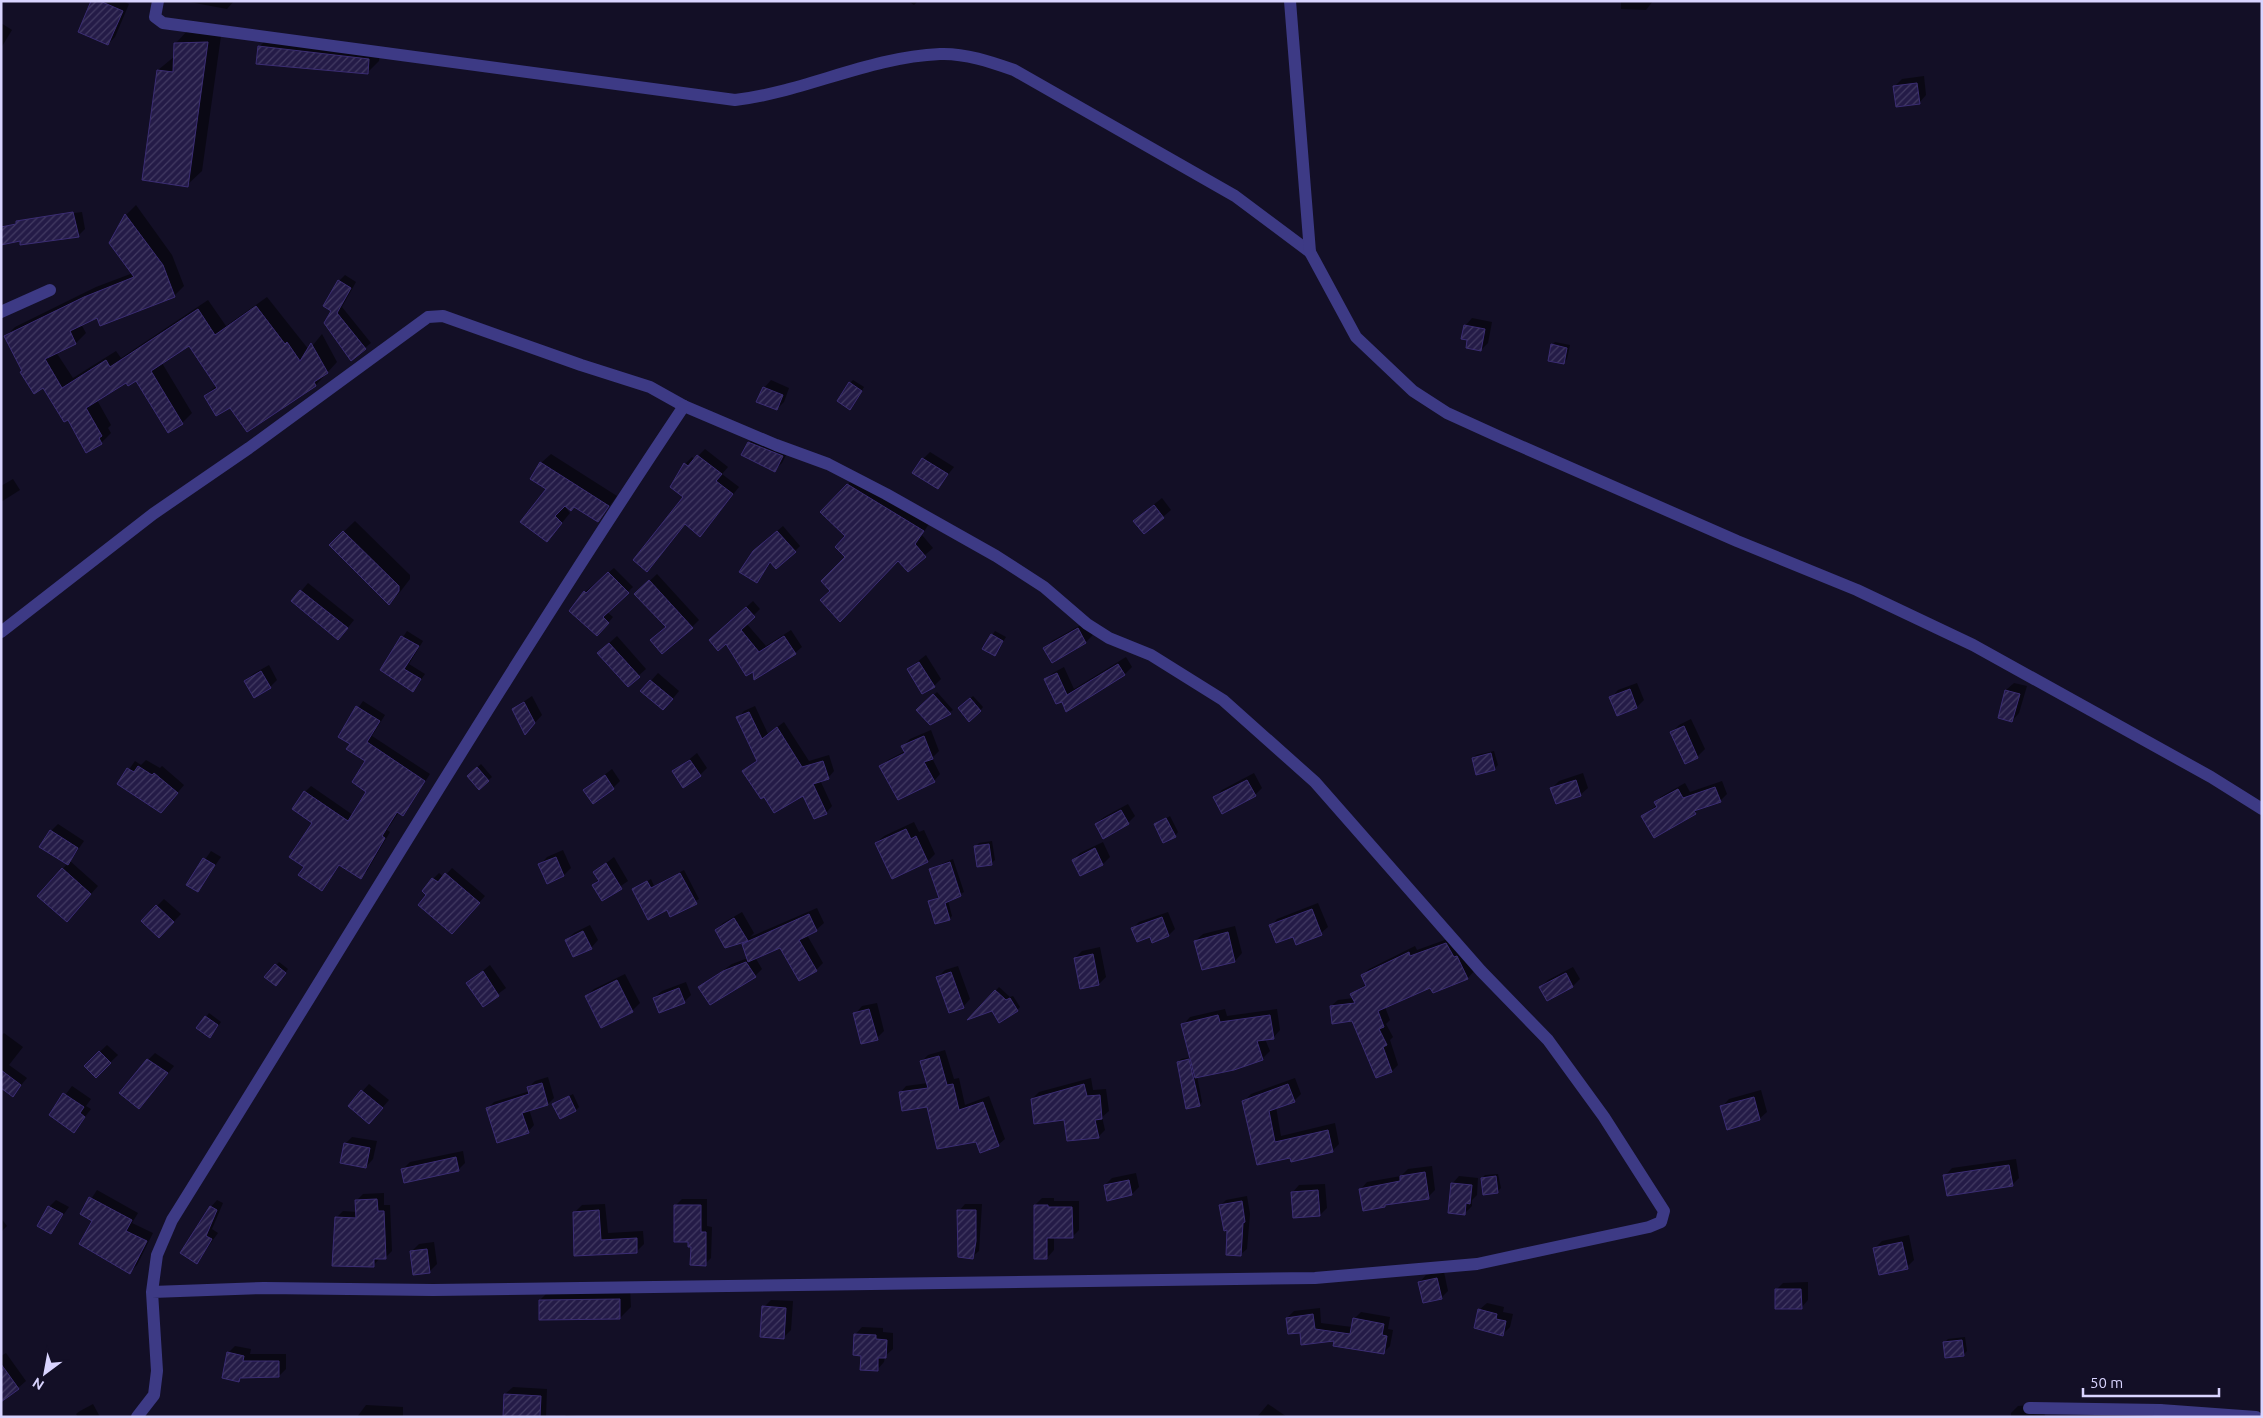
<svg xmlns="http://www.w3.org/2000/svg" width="2263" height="1418" viewBox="0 0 2263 1418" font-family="Ubuntu,sans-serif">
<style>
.shadow{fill:#0007}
.building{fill:url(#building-hatch);stroke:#3b2d73}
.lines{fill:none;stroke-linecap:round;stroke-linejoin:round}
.minor{stroke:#3d3a85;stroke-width:12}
</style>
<defs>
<pattern id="building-hatch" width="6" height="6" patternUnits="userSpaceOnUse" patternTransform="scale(1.25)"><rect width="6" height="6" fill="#241b47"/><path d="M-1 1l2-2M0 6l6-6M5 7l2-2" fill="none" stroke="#433b63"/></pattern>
</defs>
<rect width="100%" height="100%" fill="#130f26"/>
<g class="shadow">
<path d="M93,1h30l6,3 -14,33 -7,7z"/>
<path d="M184,1h50l-7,8z"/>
<path d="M908,1h10l-4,4z"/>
<path d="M1621,1h32l-7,9 -25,-1z"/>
<path d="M1,23l11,7 -11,18z"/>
<path d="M189,29h33l-20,142 -15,14 -29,-115 17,-14v-12z"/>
<path d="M270,36l110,12 -1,13 -11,11 -109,-25z"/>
<path d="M1924,76l2,19 -7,8 -24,-17 7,-7z"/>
<path d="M136,205l36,50 12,31 -10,10 -76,20 -17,8 5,9 -10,10 -20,9 17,26 43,-27 5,7 87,-58 18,26 41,-29 42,53 13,-16 15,28 -21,23 -69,46 -16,-25 -26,-10 12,-11 -28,-40 -27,18 30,50 -10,10 -13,8 -32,-52 -10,3 -30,18 14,25 -3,3 3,5 -10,10 -33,-25 -25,-31 -20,-16 -18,-34 10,-10 81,-40 37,-14 -23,-30 16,-28z"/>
<path d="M82,212l3,17 -7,7 -19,-21z"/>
<path d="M345,275l11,7 -14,25 29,36 -20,16 -18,-49 6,-29z"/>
<path d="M1472,318l20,4 -4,21 -7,7 -12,-10 -4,-14z"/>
<path d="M1555,342l15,3 -3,14 -3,3 -12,-17z"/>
<path d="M771,380l18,8 -5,14 -7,7 -13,-21z"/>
<path d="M853,380l11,7 -11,18 -3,-22z"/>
<path d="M756,435l33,14 -7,14 -8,7 -25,-27z"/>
<path d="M705,449l23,18 -6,7 17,13 -39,48 -14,-12 -39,47 38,-73v-33l7,-7 3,2z"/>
<path d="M930,452l24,15 -16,20 -15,-28z"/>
<path d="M551,454l66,42 -19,25 -24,-15 -9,-2 -1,2 6,7 -23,28v-53l-6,-25z"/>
<path d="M855,477l75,45 -8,13 11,13 -25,22 -9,-11 -67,31 15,-33v-21l-25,-24z"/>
<path d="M13,479l7,11 -19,12v-16z"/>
<path d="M1162,498l9,12 -27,23 -2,-19z"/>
<path d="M355,521l55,54v4l-10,13 -11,11 -59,-58z"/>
<path d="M783,526l17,20 -5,5 -23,10 -15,21 3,-36z"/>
<path d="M614,568l19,19 -26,25 6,5 -16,18 -12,-43z"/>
<path d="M657,574l42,46 -7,7 -25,-1 -31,-32z"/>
<path d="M308,583l46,37 -9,11 -52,-30z"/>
<path d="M753,601l7,8 -14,14 20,23 25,-16 11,17 -7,6 -41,17 -37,-36z"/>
<path d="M1086,622l7,13 -7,7 -41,6 7,-7z"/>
<path d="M407,631l16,10 -14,23 16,10 -12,17 -32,-21z"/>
<path d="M995,631l11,6 -11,17 -11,-6z"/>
<path d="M617,636l29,33 -18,16 -22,-39z"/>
<path d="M926,655l15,24 -7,7 -26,-17z"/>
<path d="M1126,657l6,10 -7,7 -59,36 -3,-10 -17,-20 7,-7 11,-6 10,22z"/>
<path d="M269,665l8,15 -7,7 -25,-6 8,-7z"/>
<path d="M658,673l21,18 -9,11 -28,-11z"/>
<path d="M1637,683l7,17 -7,7 -19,8 -7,-17 7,-8z"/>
<path d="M2014,683l13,3 -8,27 -7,8 -13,-4 7,-27z"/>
<path d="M937,692l16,18 -23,14 -12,-14z"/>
<path d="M532,696l10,19 -10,11 -19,-17z"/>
<path d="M973,696l10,11 -3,4 -17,-6z"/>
<path d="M363,701l22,14 -13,21 58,38 -22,34 -5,6 -4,-2 -12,18 3,2 -23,39 -6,6 -21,-12 -18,25 -16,-23 8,-45 -9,-30 6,-6 42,29 15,-24 -1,-30 -16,-18 -12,-7z"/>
<path d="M755,706l13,28 16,-12 25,39 20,-6 5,16 -6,7 -8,2 12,26 -6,7 -22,-19 -39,1 -21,-24 13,-11 -19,-42 6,-7z"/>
<path d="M1691,719l14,30 -7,7 -13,6 -13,-30 7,-7z"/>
<path d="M931,730l8,21 -7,7 8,16 -6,7 -53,-15 7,-6 17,-9 -2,-5 7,-7z"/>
<path d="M1494,751l4,14 -3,3 -18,5 -4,-15 3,-3z"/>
<path d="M697,753l10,15 -7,7 -26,-3z"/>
<path d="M146,760l14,8 2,-2 22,19 -16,19 -49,-20 16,-23 6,4z"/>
<path d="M481,764l11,13 -13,11 -11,-12z"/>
<path d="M612,769l8,12 -7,7 -28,2z"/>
<path d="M1254,773l8,15 -7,7 -41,3 8,-8z"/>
<path d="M1583,773l5,15 -8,7 -28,-7 7,-7z"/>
<path d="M1722,781l5,13 -7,7 -20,6 -5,6 -52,3 14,-11 -2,-3 7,-6 23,-13 5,9z"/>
<path d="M1128,804l7,12 -7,7 -32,1 8,-7z"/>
<path d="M1170,816l8,16 -3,4 -20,-11z"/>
<path d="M914,822l5,10 5,-2 11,24 -7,7 -36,16 -16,-34 8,-7z"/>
<path d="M58,824l26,17 -14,20 28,25 -24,27 -35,-17 29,-33 -17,-32z"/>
<path d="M992,841l3,19 -4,3 -15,-16 3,-4z"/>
<path d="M1103,842l7,15 -7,7 -23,10 -7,-14 7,-7z"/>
<path d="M563,850l8,18 -7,7 -17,7 -7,-17 7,-8z"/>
<path d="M211,851l10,6 -23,33 -10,-6z"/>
<path d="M614,857l14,24 -26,18 -9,-14 6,-6 -4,-7z"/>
<path d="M953,859l11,33 -16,9 4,15 -3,3 -19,-17 10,-6 -10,-27z"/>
<path d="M452,868l33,28 -27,30 -30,-31 5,-16 6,-6 5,4z"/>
<path d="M684,870l15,29 -28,16 -4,-6 -34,-19 18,-11 3,7z"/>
<path d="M164,899l17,15 -22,23 -17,-16z"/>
<path d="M1318,903l10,24 -7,6 -28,2 -22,-9 6,-7z"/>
<path d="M817,908l7,15 -8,7 -9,5 16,28 -7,7 -36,-24 -25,11 7,12 -7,7 -55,11 32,-23 16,-6 -4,-14 4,-5 -22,7 -10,-16 7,-7 19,-11 12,21 -4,4z"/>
<path d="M1168,912l7,17 -6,6 -36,-7 6,-6z"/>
<path d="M590,925l8,15 -7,8 -25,-8 8,-7z"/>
<path d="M1235,926l7,27 -7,8 -32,8 -8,-28 8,-7z"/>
<path d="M1453,937l21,34 -6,7 -35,14 -2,-6 -46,21 5,13 -4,4 7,13 -3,3 8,25 -6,6 -40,-51 -21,-14 7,-6 16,-2 -2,-4 14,-10 -4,-9 7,-6 46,-23 2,4z"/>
<path d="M1100,947l6,30 -7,7 -24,-26 7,-7z"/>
<path d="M279,962l9,7 -9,12 -13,-4z"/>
<path d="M490,965l16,23 -23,17 -15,-22z"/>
<path d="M958,966l12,33 -7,8 -25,-30 7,-7z"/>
<path d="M1573,967l7,12 -7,7 -26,13 -6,-12 7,-7z"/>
<path d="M625,974l15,29 -7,7 -31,16 -15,-30 7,-7z"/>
<path d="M686,982l5,13 -7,7 -30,-4 8,-7z"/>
<path d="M999,987l11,10 3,-1 7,11 -3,3h-25l-20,7z"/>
<path d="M877,1003l7,28 -7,7 -22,-24 7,-8z"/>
<path d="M1225,1009l2,7 50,-7 3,21 -7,8 -8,1 5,12 -8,8 -65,17 5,26 -3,3 -21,-43 3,-3 10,-2 -8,-32 7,-8z"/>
<path d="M209,1013l12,9 -8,11 -15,-5z"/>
<path d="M4,1033l19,14 -14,18 18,13 -14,17 -12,-8v-51z"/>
<path d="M107,1045l11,10 -22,21 -11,-10z"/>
<path d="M945,1050l9,29 5,-1 6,27 24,-9 16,43 -7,6 -21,-5 -49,-35 -28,-12 6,-7 22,-3 -6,-22 6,-6z"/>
<path d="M155,1053l19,13 -28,34 2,-40z"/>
<path d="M548,1077l6,21 -6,6 -19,5 5,16 -6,7 -40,-24 6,-6 36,-11 -1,-4 6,-6z"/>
<path d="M1091,1078l2,12 13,-1 3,22 -7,6 3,13 -7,7 -66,-38 7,-7z"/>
<path d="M1295,1078l6,16 -7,7 -18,6 5,29 54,-13 4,21 -7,7 -41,5 -33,8 -14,-63 7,-7z"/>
<path d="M369,1084l20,16 -13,15 -27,-9z"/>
<path d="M72,1086l19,13 -5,7 5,3 -17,22 -24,-16z"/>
<path d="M1761,1090l6,22 -8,7 -37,-12 7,-8z"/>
<path d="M573,1094l6,13 -3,3 -22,-6z"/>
<path d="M352,1137l25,4 -4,18 -7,8 -21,-23z"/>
<path d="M463,1151l2,12 -7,7 -55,-1 7,-7z"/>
<path d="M2016,1159l3,19 -7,7 -67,-9 7,-8z"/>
<path d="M1432,1166l3,24 -7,7 -41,6 -2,3 -25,-16 7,-8 34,-6 7,-7z"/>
<path d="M1136,1173l3,14 -7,7 -27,-9 7,-7z"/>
<path d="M1498,1174l3,14 -4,4 -15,-14 3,-3z"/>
<path d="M1459,1176l19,2 -1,17 -5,5v6l-7,7 -13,-29z"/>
<path d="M1325,1184l2,24 -7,7 -28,-22 7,-8z"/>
<path d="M97,1190l41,23 -6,10 21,10 -16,32 -7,7 -36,-52 -12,-7z"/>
<path d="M384,1193v12h6l2,46 -7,7h-5l-7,8 -37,-48 7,-7 14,1v-12l6,-6z"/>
<path d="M1247,1196l3,18 -3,35 -6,5 -20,-49 5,-5z"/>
<path d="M1042,1198h12v3h25v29l-7,7h-18v13l-7,8 -12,-53z"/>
<path d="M682,1199h25v27l5,1 -1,31 -6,6 -13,-19 -16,-40z"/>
<path d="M56,1200l13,7 -18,25 -2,-25z"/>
<path d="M217,1200l6,3 -11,26 6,4 -21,29 14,-55z"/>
<path d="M605,1204l3,29 35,-2 1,13 -7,7 -62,3 -1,-41 8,-8z"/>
<path d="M965,1204h17l-3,47 -7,6 -13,-46z"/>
<path d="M1,1218l6,8 -6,6z"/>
<path d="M1909,1235l5,25 -7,7 -32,-19 7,-7z"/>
<path d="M434,1242l3,22 -8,8 -17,-21 7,-7z"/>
<path d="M1444,1272l4,19 -7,7 -22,-15 7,-8z"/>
<path d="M1808,1282v18l-7,8 -25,-18 7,-7z"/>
<path d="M630,1288l1,19 -11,11 -80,-18 11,-11z"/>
<path d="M771,1300l22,1 -2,29 -8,8 -19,-31z"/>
<path d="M1487,1303l17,4 -1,5 10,2 -3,13 -7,7 -24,-24z"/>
<path d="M1320,1308l1,15 31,4 2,-8 7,-7 29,5 -2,12 5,1 -3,16 -6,6 -83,-20 -14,-14 7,-7z"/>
<path d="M862,1327l21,1v4l10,1v16l-8,7 -1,6 -7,8 -15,-16 -7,-19z"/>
<path d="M1965,1337l2,14 -4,4 -18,-13 3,-3z"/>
<path d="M235,1346l16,3 -1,5h36v15l-7,7h-36l-4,4 -11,-27z"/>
<path d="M6,1353l20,28 -8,7 -17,3v-35z"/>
<path d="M513,1387l34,2 -1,28h-42l1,-23z"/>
<path d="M93,1404l7,13h-22l-2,-3 4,-3z"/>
<path d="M1268,1404l19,13h-30z"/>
<path d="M366,1405l37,2v10h-46z"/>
<path d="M2029,1405l15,4 1,8h-34v-4l7,-7z"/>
<path d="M566,1415l23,2h-25z"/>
</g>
<g class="building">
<path d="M91,1h9l23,10 -15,34 -30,-13z"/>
<path d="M208,42l-20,145 -46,-7 15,-110 16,2 1,-29z"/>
<path d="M258,46l111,13 -1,15 -112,-10z"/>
<path d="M1917,83l3,21 -24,3 -3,-21z"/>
<path d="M73,212l6,25 -59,8v-4l-19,4v-18l15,-3v-3z"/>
<path d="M125,214l38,51 12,32 -75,29 -3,-8 -27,13 6,13 -31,15 17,29 44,-28 4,7 88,-58 17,26 41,-29 29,38 2,-2 13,19 11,-18 17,30 -14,9 2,4 -69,46 -17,-24 -14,8 -12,-20 13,-8 -28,-42 -38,25 32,53 -15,9 -32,-52 -8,5 -2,-3 -40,25 16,28 -3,2 3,6 -16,9 -18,-33 -4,2 -21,-34 -9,6 -14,-22 2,-1 -18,-35 80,-39 50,-20 -25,-34z"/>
<path d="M338,280l13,8 -14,25 29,36 -15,12 -27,-38 7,-12 -8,-5z"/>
<path d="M1464,325l21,4 -4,22 -15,-3 1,-8 -6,-1z"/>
<path d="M1551,344l16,4 -3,16 -16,-3z"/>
<path d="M849,382l13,9 -12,19 -13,-9z"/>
<path d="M763,387l20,8 -6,15 -21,-8z"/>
<path d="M748,442l35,14 -8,16 -34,-17z"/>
<path d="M697,455l25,19 -6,7 17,13 -33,43 -15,-13 -38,48 -14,-12 50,-63 -13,-10 14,-24 4,3z"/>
<path d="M922,458l26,16 -10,15 -26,-16z"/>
<path d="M540,462l69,44 -11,16 -24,-15 -3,4 -6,-5 -10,10 7,7 -15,19 -27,-20 26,-33 -16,-10z"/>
<path d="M847,484l77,47 -9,13 11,13 -18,15 -10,-11 -58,61 -20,-22 10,-9 -9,-10 24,-24 -10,-10 10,-11 -25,-24z"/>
<path d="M1154,505l10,13 -20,16 -11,-13z"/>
<path d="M343,531l56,55v5l-10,14 -60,-60z"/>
<path d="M777,531l19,21 -20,17 -6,-7 -13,21 -18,-11 14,-21z"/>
<path d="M608,572l21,21 -26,24 6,6 -12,13 -28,-25 15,-20 2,2z"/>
<path d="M649,580l44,48 -31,26 -12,-14 16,-13 -32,-33z"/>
<path d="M300,590l48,38 -10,12 -47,-39z"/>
<path d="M746,607l9,10 -14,13 18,22 25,-16 12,18 -42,26 -1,-8 -7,4 -20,-32 -8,7 -9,-11z"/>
<path d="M1078,628l8,15 -34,20 -9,-15z"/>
<path d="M991,634l12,7 -8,15 -13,-7z"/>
<path d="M401,636l18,10 -15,23 17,10 -8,13 -33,-22z"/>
<path d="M609,643l31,34 -12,10 -31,-34z"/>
<path d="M919,662l16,25 -13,7 -15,-25z"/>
<path d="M1118,664l7,11 -59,37 -4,-10 -6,2 -12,-25 13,-6 10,22z"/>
<path d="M261,671l10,17 -17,10 -10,-17z"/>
<path d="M650,680l23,19 -10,11 -23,-19z"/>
<path d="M1630,689l7,19 -20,8 -8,-19z"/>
<path d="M2005,690l15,4 -8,28 -14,-4z"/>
<path d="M933,694l18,20 -21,11 -14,-15z"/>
<path d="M970,698l11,13 -12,11 -11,-14z"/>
<path d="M524,702l11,21 -10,12 -13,-26z"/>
<path d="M356,706l24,15 -13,21 58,39 -22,35 -6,-4 -15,24 3,2 -24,41 -22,-14 -17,26 -24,-16 6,-8 -15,-10 23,-34 -20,-14 12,-18 44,30 18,-29 -14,-10 13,-21 -19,-12 4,-5 -12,-7z"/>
<path d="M749,712l13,27 15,-12 25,40 21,-6 6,18 -16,5 14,30 -13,5 -11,-23 -29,17 -10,-16 -3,2 -19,-28 15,-10 -21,-44z"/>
<path d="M1684,726l14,32 -13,6 -15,-32z"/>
<path d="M924,736l9,23 -9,3 11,20 -37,18 -19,-34 26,-13 -4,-7z"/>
<path d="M1491,753l4,17 -19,5 -4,-17z"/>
<path d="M690,760l11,16 -18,12 -11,-17z"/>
<path d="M138,766l14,9 2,-2 24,20 -17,20 -44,-29 10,-16 7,4z"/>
<path d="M477,767l12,14 -10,9 -12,-14z"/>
<path d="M605,775l9,14 -21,15 -10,-14z"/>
<path d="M1247,780l9,16 -34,18 -9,-17z"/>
<path d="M1576,780l5,16 -25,8 -6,-16z"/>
<path d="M1715,787l6,15 -27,9 2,3 -42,24 -13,-22 16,-9 -3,-5 24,-13 5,9z"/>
<path d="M1121,810l8,14 -26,15 -8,-15z"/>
<path d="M1166,818l10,19 -13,6 -9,-19z"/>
<path d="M906,829l5,10 5,-3 12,26 -36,17 -17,-36z"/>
<path d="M50,830l28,18 -10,17 -29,-18z"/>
<path d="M989,844l3,21 -15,2 -3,-21z"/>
<path d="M1095,848l8,17 -23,11 -8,-16z"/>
<path d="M556,857l8,19 -17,8 -9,-20z"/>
<path d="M203,858l12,7 -17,27 -12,-7z"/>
<path d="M950,862l11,34 -16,7 5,17 -15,4 -7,-23 11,-3 -10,-29z"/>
<path d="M606,863l16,26 -20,12 -10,-16 7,-4 -6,-9z"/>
<path d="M62,868l29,26 -24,28 -30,-26z"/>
<path d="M445,873l35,30 -28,31 -34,-29 8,-10 -4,-4 10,-13 6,4z"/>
<path d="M680,873l17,31 -27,13 -3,-7 -19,10 -16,-31 15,-8 4,7z"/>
<path d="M156,905l18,17 -15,16 -18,-17z"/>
<path d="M1312,909l10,26 -26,10 -3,-8 -17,6 -7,-18z"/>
<path d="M809,914l8,17 -18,9 18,31 -18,10 -19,-33 -32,14 -6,-18z"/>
<path d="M1162,917l7,19 -17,7 -2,-6 -13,5 -6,-14z"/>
<path d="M734,918l14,23 -23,7 -10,-18z"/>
<path d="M583,931l9,18 -19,8 -8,-17z"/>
<path d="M1228,932l7,30 -33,8 -8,-29z"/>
<path d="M1446,943l8,14 3,-1 11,23 -35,14 -3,-5 -52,23 6,16 -5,2 8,16 -4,2 9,25 -16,6 -24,-57 -20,3 -2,-18 25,-3 -5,-9 16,-8 -5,-11 48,-23 1,4z"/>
<path d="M1093,954l6,31 -19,4 -6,-31z"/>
<path d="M746,962l10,15 -46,28 -12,-18 25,-16z"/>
<path d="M275,964l11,9 -10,13 -12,-9z"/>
<path d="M483,971l16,25 -16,11 -17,-24z"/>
<path d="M951,972l13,36 -15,5 -13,-36z"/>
<path d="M1566,973l7,14 -26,14 -8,-14z"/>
<path d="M617,980l16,32 -32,16 -16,-32z"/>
<path d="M679,988l6,15 -26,10 -6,-15z"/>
<path d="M995,990l11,10 4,-2 8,13 -19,12 -7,-12 -25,9z"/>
<path d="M869,1009l9,31 -17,4 -8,-31z"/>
<path d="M1218,1015l2,7 50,-7 4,24 -17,2 6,19 -29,10 -39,8 -14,-54z"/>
<path d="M205,1016l13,9 -8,13 -14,-10z"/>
<path d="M99,1051l12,12 -15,15 -12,-12z"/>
<path d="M939,1056l8,29 6,-1 6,26 24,-8 16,44 -19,7 -4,-11 -39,7 -10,-42 -25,4 -3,-19 29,-4 -8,-27z"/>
<path d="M147,1059l21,14 -29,36 -20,-16z"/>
<path d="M1189,1059l11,47 -14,3 -9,-47z"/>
<path d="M1,1070l20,15 -8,12 -12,-9z"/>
<path d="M542,1083l6,22 -26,8 7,20 -32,10 -11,-35 43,-14 -2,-7z"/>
<path d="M1084,1084l3,12 13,-1 2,24 -7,1 4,18 -32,3 -3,-21 -30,4 -3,-25z"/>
<path d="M1288,1084l7,18 -26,9 6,31 53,-12 5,22 -42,10 -1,-4 -33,7 -15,-64z"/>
<path d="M361,1090l22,18 -14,16 -21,-18z"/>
<path d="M63,1093l21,14 -4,6 5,4 -11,16 -25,-18z"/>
<path d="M569,1096l7,15 -16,8 -8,-15z"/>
<path d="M1754,1097l6,23 -33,10 -7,-24z"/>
<path d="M344,1143l26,5 -4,20 -26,-5z"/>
<path d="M456,1157l3,14 -55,12 -3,-14z"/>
<path d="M2009,1165l4,21 -66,10 -4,-21z"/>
<path d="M1425,1172l4,27 -44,6v2l-22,4 -4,-22 41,-8v-5z"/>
<path d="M1496,1176l2,17 -15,2 -2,-17z"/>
<path d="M1129,1180l3,15 -25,6 -3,-16z"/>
<path d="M1451,1183l21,2 -2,19 -4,-1 -1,12 -17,-2z"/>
<path d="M1318,1190l2,26 -27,2 -2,-26z"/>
<path d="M89,1197l43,23 -6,11 21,10 -17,33 -51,-30 13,-23 -12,-7z"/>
<path d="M377,1199l1,12h6l2,48h-12v8l-42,-1 3,-49 21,1 -1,-18z"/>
<path d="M1242,1201l3,21 -2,1 -2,33 -15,-1 1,-25 -3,1 -5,-26z"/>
<path d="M674,1205h27v27h5v34l-16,-1 1,-18h-3v-5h-14z"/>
<path d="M1034,1205h14v2h24l1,31h-26v21h-13z"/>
<path d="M48,1206l15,8 -12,20 -14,-8z"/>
<path d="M210,1206l7,4 -11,26 6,3 -15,25 -17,-11z"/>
<path d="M599,1210l2,30 36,-2v15l-63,3 -1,-44z"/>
<path d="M957,1210h19v31l-3,18 -15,-2z"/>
<path d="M1902,1242l6,27 -29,6 -6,-27z"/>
<path d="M427,1249l3,24 -17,2 -3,-24z"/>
<path d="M1437,1278l5,21 -19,4 -5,-21z"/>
<path d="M1775,1289h26l1,20h-27z"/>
<path d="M620,1299v20l-81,1v-20z"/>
<path d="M762,1306l24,2 -2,31 -24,-2z"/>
<path d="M1478,1309l19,5 -1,5 10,2 -3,15 -29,-8z"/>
<path d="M1313,1314l2,15 35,5 3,-16 31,6 -2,11 5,1 -3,18 -51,-8 1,-5 -33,4 -1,-12 -12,1 -2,-16z"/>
<path d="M854,1334l22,1v4l11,1 -1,18h-8v13l-18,-1 1,-14 -8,-1z"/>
<path d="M1962,1340l2,16 -19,2 -2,-16z"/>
<path d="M227,1352l17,4 -1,5h36v16l-39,1 -1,4 -17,-4z"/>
<path d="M1,1364l18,25 -18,13z"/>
<path d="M504,1394l37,2 -1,21h-37z"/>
</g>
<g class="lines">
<g class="minor">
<path d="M158,1l-3,16 8,6 572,77c69,-8 134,-43 205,-46 25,-1 51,8 74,16l221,126 75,56"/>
<path d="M1290,1l20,251 46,85 57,54 34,22 55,25 235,103 120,49 116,55 238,132 51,32"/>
<path d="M1,312l49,-22"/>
<path d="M1,632l152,-118 96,-66 179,-131 15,-1 138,49 69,22 34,19"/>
<path d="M2029,1408l131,2"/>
<path d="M137,1417l17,-22 3,-24 -5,-79 5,-37 15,-35c170,-272 334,-548 512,-814l92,39 52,19 58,30 110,62 48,31 43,37 22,14 42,17 72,45 92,82 166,189 67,69 56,77 60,94 -3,11 -12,5 -172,37 -162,14 -882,12 -169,-2 -112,4"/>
<path d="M2159,1417l1,-7 96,7"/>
</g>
</g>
<rect width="2263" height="1418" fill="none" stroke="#d9d4ff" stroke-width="5"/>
<g transform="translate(45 1373) rotate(212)" stroke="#130f26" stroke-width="4" paint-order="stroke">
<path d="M0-4L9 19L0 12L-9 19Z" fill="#d9d4ff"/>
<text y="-8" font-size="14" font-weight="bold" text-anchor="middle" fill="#d9d4ff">N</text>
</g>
<path d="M2083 1388v8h136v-8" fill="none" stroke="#d9d4ff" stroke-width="2.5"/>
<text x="2090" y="1388" font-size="15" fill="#d9d4ff" stroke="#130f26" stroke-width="4" paint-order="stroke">50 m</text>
</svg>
